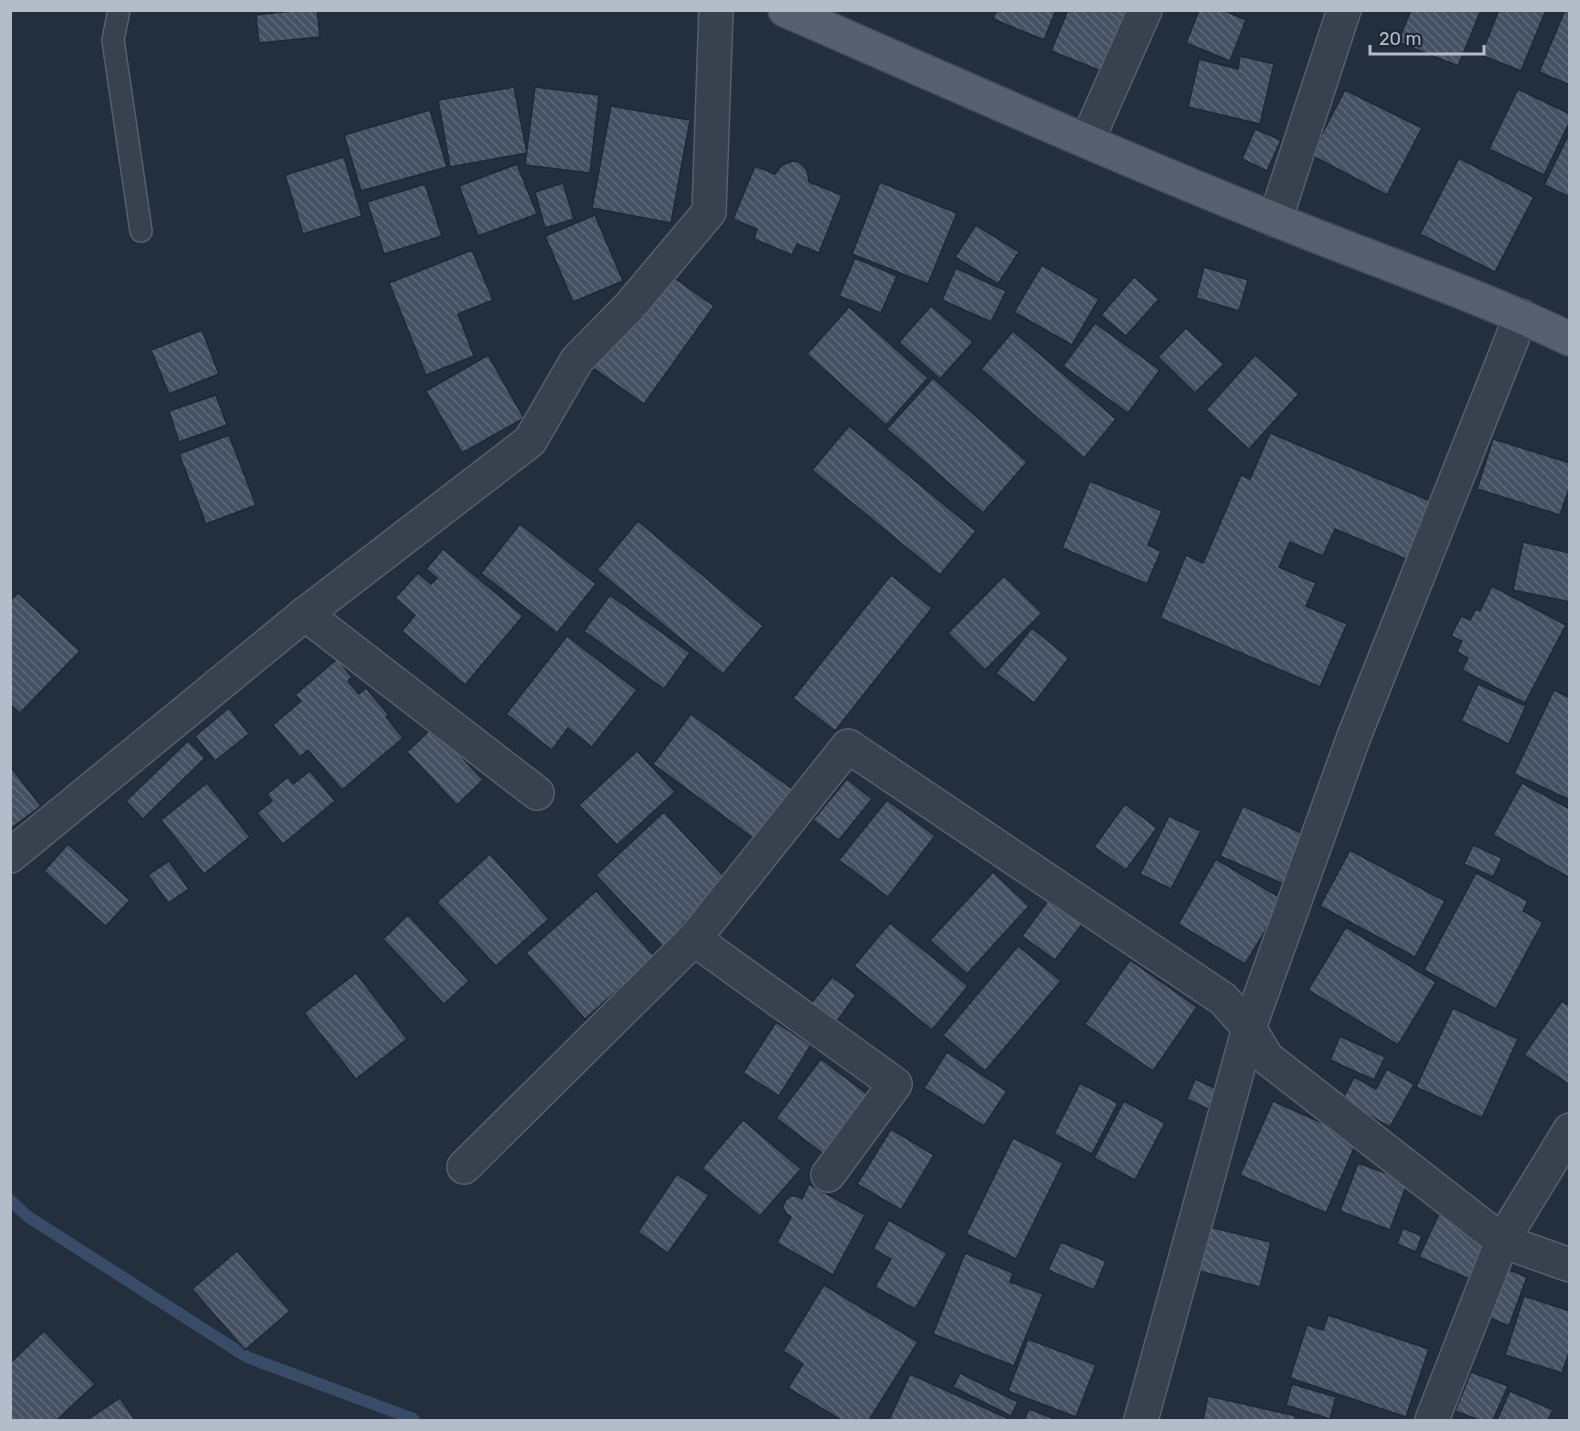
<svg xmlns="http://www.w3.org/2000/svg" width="1580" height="1431" viewBox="0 0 1580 1431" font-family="Rubik,sans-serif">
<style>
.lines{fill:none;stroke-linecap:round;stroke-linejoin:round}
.stream{stroke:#394c67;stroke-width:12}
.building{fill:url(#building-back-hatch);stroke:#1f2835;stroke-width:1.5}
.service-casing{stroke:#565f6c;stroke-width:24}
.minor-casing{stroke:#565f6c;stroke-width:36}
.primary-casing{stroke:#414a57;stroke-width:36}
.service{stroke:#38414e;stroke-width:21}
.minor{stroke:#38414e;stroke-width:33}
.primary{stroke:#56606e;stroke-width:33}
</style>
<defs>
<pattern id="building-back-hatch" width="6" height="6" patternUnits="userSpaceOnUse" patternTransform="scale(1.5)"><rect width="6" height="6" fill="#455162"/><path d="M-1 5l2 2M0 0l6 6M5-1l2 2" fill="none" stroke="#5d6877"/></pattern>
</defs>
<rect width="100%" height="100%" fill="#242f3e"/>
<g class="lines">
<path class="stream" d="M10,1200l17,16 220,141 164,61 3,2"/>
</g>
<g class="building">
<path d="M300,10h17l3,27 -61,6 -3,-28z"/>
<path d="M997,10h59l-12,30 -51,-21z"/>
<path d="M1068,10h62l-24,63 -55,-22z"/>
<path d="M1199,10h24l23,10 -16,41 -44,-18z"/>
<path d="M1411,10h70l-23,56 -60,-24z"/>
<path d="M1499,10h47l-25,61 -40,-16z"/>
<path d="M1565,10h5v75l-31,-13z"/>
<path d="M1240,56l34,8 -14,60 -72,-17 11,-48 39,10z"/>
<path d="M514,87l13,66 -77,14 -12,-67z"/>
<path d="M535,87l64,8 -9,78 -65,-8z"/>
<path d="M1518,89l52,25v7l-26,54 -55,-26z"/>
<path d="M1345,90l77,38 -35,67 -76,-40z"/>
<path d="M611,106l79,14 -19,103 -79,-15z"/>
<path d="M430,110l17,57 -86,24 -17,-56z"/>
<path d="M1255,129l26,11 -14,31 -25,-12z"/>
<path d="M1570,132v65l-26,-12z"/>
<path d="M344,157l18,59 -59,18 -18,-59z"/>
<path d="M1459,158l75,39 -39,75 -75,-38z"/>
<path d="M793,161l6,1 8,8 2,12 33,13 -23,58 -22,-9 -5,11 -38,-16 3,-10 -24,-10 22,-53 20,8 7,-9z"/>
<path d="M517,164l20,50 -59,22 -19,-50z"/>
<path d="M880,182l77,31 -29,71 -76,-30z"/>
<path d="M563,183l11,36 -29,9 -10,-36z"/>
<path d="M425,184l17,52 -58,18 -17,-52z"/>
<path d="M595,215l28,66 -50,21 -28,-66z"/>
<path d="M976,225l43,27 -21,32 -43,-27z"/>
<path d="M472,250l21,50 -35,14 16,42 -48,19 -37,-92z"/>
<path d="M855,258l42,18 -16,37 -42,-17z"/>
<path d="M1042,265l57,34 -27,46 -58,-33z"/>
<path d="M1204,267l44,13 -9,31 -43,-13z"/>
<path d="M956,268l50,23 -15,31 -49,-22z"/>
<path d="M663,270l51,36 -70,98 -51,-36z"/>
<path d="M1134,277l25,22 -33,37 -25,-21z"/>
<path d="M931,306l42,36 -33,37 -41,-37z"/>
<path d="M849,307l79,71 -42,47 -79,-71z"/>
<path d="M1095,323l65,47 -32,43 -65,-47z"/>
<path d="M1186,328l38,36 -29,29 -37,-36z"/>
<path d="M202,330l17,44 -50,20 -18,-44z"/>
<path d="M1013,331l103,88 -32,39 -103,-89z"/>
<path d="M488,355l36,63 -62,35 -36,-62z"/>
<path d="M1255,355l44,39 -50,55 -43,-39z"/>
<path d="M933,378l94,84 -44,51 -96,-84z"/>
<path d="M216,395l11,30 -48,17 -10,-31z"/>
<path d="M849,426l127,105 -36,44 -128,-105z"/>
<path d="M1270,433l163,69 -25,58 -73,-31 -12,27 -33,-14 -11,25 37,16 -10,23 41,18 -27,63 -160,-69 26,-63 17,8 38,-88 9,4z"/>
<path d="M229,435l27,70 -50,19 -27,-70z"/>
<path d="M1493,439l77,24v23l-10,29 -83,-26z"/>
<path d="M1090,481l72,30 -14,34 13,6 -14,33 -85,-36z"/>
<path d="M638,521l125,105 -40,48 -126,-104z"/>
<path d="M520,524l76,60 -39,49 -76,-60z"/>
<path d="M1523,542l47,11v49l-57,-12z"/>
<path d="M443,549l80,67 -58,69 -63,-54 13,-16 -20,-17 23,-25 13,11 6,-6 -11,-9z"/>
<path d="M891,575l41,33 -97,123 -42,-33z"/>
<path d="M1004,576l38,37 -57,57 -37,-37z"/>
<path d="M1492,586l74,39 -41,78 -63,-33 6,-12 -11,-6 5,-11 -11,-5 10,-20 9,4 6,-11 4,2z"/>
<path d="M18,593l62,58 -60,62 -10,-9v-103z"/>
<path d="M610,595l80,58 -26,36 -80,-58z"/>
<path d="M1032,628l37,30 -35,45 -38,-30z"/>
<path d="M567,636l70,54 -45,57 -24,-19 -16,22 -46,-36z"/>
<path d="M337,659l15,18 -4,4 11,13 7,-6 23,27 -3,2 17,21 -61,52 -34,-40 -8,7 -27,-32 28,-24 -6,-6z"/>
<path d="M1478,684l48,22 -17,38 -48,-23z"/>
<path d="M1554,690l16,8v102l-56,-26z"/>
<path d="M229,708l20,26 -34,27 -20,-25z"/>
<path d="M691,714l112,83 -38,50 -112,-83z"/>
<path d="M433,727l50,53 -26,25 -50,-53z"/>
<path d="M188,741l17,17 -62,61 -17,-18z"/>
<path d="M637,751l38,41 -58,53 -38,-40z"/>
<path d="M10,766l31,40 -31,23z"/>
<path d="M310,771l25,30 -52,43 -26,-31 15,-12 -5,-7 21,-17 5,7z"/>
<path d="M847,779l25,20 -33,41 -26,-20z"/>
<path d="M207,783l43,54 -46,37 -43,-54z"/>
<path d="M1522,783l48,26v69l-77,-43z"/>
<path d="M887,800l48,36 -47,61 -49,-37z"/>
<path d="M1125,804l32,24 -31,42 -32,-23z"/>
<path d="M1243,806l69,32 -22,49 -70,-31z"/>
<path d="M664,812l64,69 -46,44 9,9 -21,20 -74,-79z"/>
<path d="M1169,816l32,15 -30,58 -31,-15z"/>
<path d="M68,844l62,56 -24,26 -62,-55z"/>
<path d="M1473,845l29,13 -9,19 -29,-13z"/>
<path d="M1350,850l95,51 -30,56 -95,-51z"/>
<path d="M490,854l59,65 -53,47 -59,-64z"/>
<path d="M1216,859l68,41 -39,64 -67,-40z"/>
<path d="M169,861l20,28 -21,14 -20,-28z"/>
<path d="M993,872l36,34 -62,68 -37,-34z"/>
<path d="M1476,873l52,28 -5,10 20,11 -47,87 -72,-39z"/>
<path d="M596,891l59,66 -70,62 -59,-66z"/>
<path d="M1050,898l33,25 -28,37 -33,-24z"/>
<path d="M408,915l61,66 -25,23 -61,-65z"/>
<path d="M890,923l78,63 -36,44 -78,-64z"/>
<path d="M1346,927l90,55 -38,63 -90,-55z"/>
<path d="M1018,946l43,35 -76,90 -42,-36z"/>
<path d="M1130,960l67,47 -44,64 -68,-47z"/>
<path d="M356,973l51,66 -51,40 -52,-66z"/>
<path d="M832,977l24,18 -22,30 -25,-19z"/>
<path d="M1562,1001l8,5v79l-46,-30z"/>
<path d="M1453,1008l65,31 -36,79 -66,-31z"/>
<path d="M776,1022l35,23 -32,51 -36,-23z"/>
<path d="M1340,1036l45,21 -11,23 -44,-20z"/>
<path d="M947,1052l60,39 -23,35 -60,-38z"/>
<path d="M821,1059l50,38 -45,59 -50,-38z"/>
<path d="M1387,1069l27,15 -24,43 -48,-26 12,-24 22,12z"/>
<path d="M1195,1079l22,10 -9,20 -21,-10z"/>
<path d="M1080,1083l38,20 -26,51 -38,-20z"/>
<path d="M1124,1101l41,22 -30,57 -41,-22z"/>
<path d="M1273,1101l85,38 -32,74 -86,-38z"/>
<path d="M743,1120l58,49 -41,47 -58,-48z"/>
<path d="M891,1129l43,26 -33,55 -44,-26z"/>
<path d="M1013,1138l50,25 -47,96 -50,-25z"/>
<path d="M1358,1163l50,18 -18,49 -50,-19z"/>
<path d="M677,1174l32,21 -41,58 -30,-21z"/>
<path d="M809,1184l56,31 -32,60 -56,-32 14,-26 -5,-3 -3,-7 2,-6 5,-5h7l5,3z"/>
<path d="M1439,1214l52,23 -19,43 -53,-23z"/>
<path d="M889,1220l58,33 -32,56 -40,-22 16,-28 -18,-10z"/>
<path d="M1210,1227l61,15 -11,45 -61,-16z"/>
<path d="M1403,1228l19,8 -6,16 -19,-8z"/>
<path d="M1061,1242l45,19 -12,29 -46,-20z"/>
<path d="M237,1251l53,60 -45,39 -53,-61z"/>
<path d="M965,1253l48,20 -3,9 33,12 -29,72 -81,-32z"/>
<path d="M1507,1269l20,8 -18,49 -19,-8z"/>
<path d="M824,1285l94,57 -49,78h-28l-53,-32 15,-24 -20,-13z"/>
<path d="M1524,1296l46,15v39l-8,23 -57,-18z"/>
<path d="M1328,1315l101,34 -23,68 -116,-39 17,-53 16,5z"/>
<path d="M44,1331l51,53 -38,36h-47v-57z"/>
<path d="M1028,1339l68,26 -20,52 -68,-26z"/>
<path d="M1471,1372l37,14 -15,34h-14l-24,-9z"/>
<path d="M960,1373l58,29 -7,14 -58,-29z"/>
<path d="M910,1374l97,44 -2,2h-116z"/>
<path d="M1292,1384l44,13 -6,22 -44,-14z"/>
<path d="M1510,1391l43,19 -5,10h-51z"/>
<path d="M1208,1396l88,20 -1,4h-92z"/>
<path d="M120,1398l15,22h-48z"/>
<path d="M1029,1409l28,11h-33z"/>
</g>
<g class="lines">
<g class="service-casing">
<path id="service" d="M119,10l-6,30 28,191"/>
</g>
<g class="minor-casing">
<g id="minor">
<path d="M1087,141l58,-131"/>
<path d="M1275,220l69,-210"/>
<path d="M537,793l-232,-179 225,-173 47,-81 53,-54 79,-94 7,-202"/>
<path d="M10,856l295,-242"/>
<path d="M694,939l201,145 -67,91"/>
<path d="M464,1167l230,-228 154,-193 375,253 26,29 18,30 235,183 68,24"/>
<path d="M1141,1420l108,-392 104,-289 168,-423"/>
<path d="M1432,1420l70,-179 68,-111"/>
</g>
</g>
<g class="primary-casing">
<path id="primary" d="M785,10c163,71 326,144 491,210 98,40 198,73 294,119"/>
</g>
<use href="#service" class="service"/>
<use href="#minor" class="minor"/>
<use href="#primary" class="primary"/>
</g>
<rect width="1580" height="1431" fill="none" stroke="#b4bcc9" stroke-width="24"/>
<path d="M1370 45v9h114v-9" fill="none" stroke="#b4bcc9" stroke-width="3"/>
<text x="1379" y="45" font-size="18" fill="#b4bcc9" stroke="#1d2633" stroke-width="4.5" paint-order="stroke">20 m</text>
</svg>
